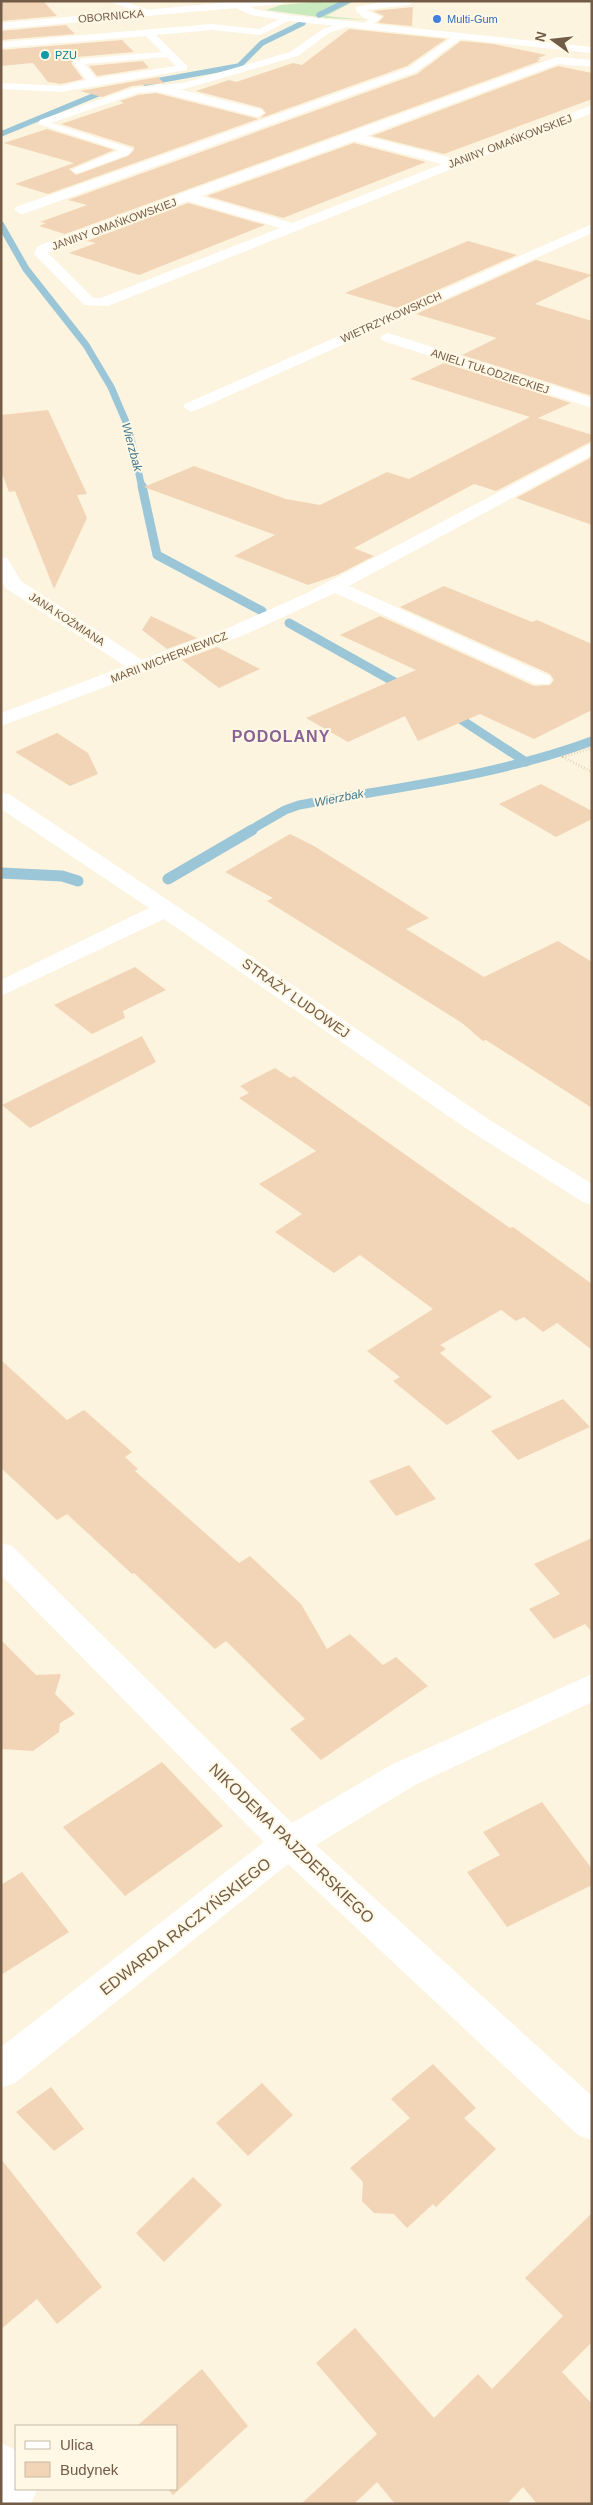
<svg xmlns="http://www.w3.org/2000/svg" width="593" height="2505" viewBox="0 0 593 2505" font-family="Helvetica,sans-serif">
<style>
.green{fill:#cae9be}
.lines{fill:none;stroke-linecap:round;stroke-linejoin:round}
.stream-far3{stroke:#9ac6d7;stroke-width:5.5}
.stream-far2{stroke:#9ac6d7;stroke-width:7}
.stream-far1{stroke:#9ac6d7;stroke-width:9}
.stream{stroke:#9ac6d7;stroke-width:11}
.building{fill:#f2d5b6}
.path{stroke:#d6b99a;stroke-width:2.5;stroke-dasharray:0.5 2.5;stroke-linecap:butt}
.service{fill:#fff;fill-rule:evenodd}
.minor{fill:#fff;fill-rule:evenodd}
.tertiary{fill:#fff;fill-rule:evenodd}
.secondary{fill:#fff;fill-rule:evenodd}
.shop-dot{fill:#3f7fe0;stroke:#fff8e5;stroke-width:2}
.culture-dot{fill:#0f9aa8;stroke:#fff8e5;stroke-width:2}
.labels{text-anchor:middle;stroke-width:4;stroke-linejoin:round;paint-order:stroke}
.far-street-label{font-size:11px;fill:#735c47;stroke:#fff8e5}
.far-shop-label{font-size:11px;fill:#366cbe;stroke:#fff8e5;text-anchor:start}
.far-culture-label{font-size:11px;fill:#0d838f;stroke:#fff8e5;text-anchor:start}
.far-water-label{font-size:12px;font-style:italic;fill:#42788e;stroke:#fff8e5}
.street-label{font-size:14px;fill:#735c47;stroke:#fff8e5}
.far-district-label{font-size:16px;font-weight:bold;letter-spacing:1px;fill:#8b6296;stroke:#fff8e5}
.near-street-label{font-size:16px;fill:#735c47;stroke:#fff8e5}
</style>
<rect width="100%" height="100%" fill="#fcf4df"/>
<path class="green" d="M323,1h32l-29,15 42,4 -42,-2 -60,-8 15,-5z"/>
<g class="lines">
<g class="stream-far3">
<path d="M319,15l28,-14"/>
<path d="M145,83l94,-17 23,-23 41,-20"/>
<path d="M1,134l109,-45"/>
</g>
<path class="stream-far2" d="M1,225l25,44 60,76 25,42 18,42 13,59"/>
<g class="stream-far1">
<path d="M142,486l15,69 105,56"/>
<path d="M289,623l118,66"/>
<path d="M451,713l75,49"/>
<path d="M249,831l36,-21 14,-5c99,-18 198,-29 293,-64"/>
</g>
<g class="stream">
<path d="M1,873l61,3 16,5"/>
<path d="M168,879l84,-49"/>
</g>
</g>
<g class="building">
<path d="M1,1h42l14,15 -56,5z"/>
<path d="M413,7l-1,19 -34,-3 6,-7 -11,-5z"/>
<path d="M66,25l9,9 -74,6v-9z"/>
<path d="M349,29l97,10 -39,27 -359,128 -33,-10 59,-21 -70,-20 43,-14 67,21 -45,19 7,6 52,-19 6,-6v-3l-73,-23 63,-21 -4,-2 18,-6 18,-2 103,26 7,-6 -4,-5 -66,-17 33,-11 7,2 57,-19 9,2z"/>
<path d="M122,40l12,12 -57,5 -6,6 12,16 -22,5 -13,-2 -15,-19 -32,3v-16z"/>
<path d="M461,41l32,3 53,11 -8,3 3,1 -4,1 3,1 -475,173 -26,-8 7,-3 -6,-1 47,-17 -19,-5 349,-126z"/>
<path d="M143,61l6,7 -52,8 -8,-10z"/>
<path d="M558,66l34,7v26l-148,55 -72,-18z"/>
<path d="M158,77l6,6 -32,3 -30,11 -22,-6z"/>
<path d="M354,143l72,19 -143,56 -76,-22z"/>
<path d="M188,203l77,22 -126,50 -70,-22 27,-10 -9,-2z"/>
<path d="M468,241l49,14 -120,53 -52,-15z"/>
<path d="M536,260l56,15 -57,29 57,17v73l-3,1 -127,-40 35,-17 -81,-24z"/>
<path d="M444,363l127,40 -33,15 54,17v6l-96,50 -22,-7 -120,64 20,8 -37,19 -29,10 -74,-29 41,-21 -131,-48 50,-21 92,33 34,6 67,-33 22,7 121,-62 -120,-38z"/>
<path d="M48,410l39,84 -10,1 10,23 -33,71 -39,-98 -6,1 -8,-21v-56z"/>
<path d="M592,457v68l-76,-27z"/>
<path d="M444,586l88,36 5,-2 55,24v66l-58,29 -54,-25 -62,27 -13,-25 -57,26 -42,-24 110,-48 -76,-35 40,-19 154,70 16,-1 4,-5 -4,-6 -150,-67z"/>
<path d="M151,616l46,22 -30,11 -25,-19z"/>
<path d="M217,647l43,22 -41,19 -37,-28z"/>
<path d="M57,733l31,20 10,21 -28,12 -55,-34z"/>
<path d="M541,784l51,27v8l-36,18 -57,-33z"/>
<path d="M290,834l24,12 115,72 -23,11 78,48 74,-36 34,21v146l-106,-68 -3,1 -21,-18 -195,-122 6,-3 -48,-26z"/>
<path d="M135,967l31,23 -43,21 2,7 -33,16 -38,-29z"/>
<path d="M142,1036l14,26 -126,66 -28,-23z"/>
<path d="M275,1068l15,10 4,-2 160,113 56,39 3,-1 79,57v66l-35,-27 -14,9 -19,-15 -8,4 -15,-11 -61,35 6,4 -6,4 52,44 -45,28 -54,-44 7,-4 -33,-26 66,-42 -73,-54 -26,18 -59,-41 27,-18 -43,-30 57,-33 -77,-53 10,-5 -9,-7z"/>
<path d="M1,1360l66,60 17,-10 48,42 -7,5 13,12 -3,2 104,92 11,-7 51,48 26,45 23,-15 33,31 13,-8 32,29 -107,74 -31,-31 15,-10 -79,-78 -11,8 -81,-76 -2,1 -65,-60 -10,6 -56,-52z"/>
<path d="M563,1399l27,28 -72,33 -27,-29z"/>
<path d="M409,1465l27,34 -40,17 -27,-35z"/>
<path d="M592,1538v94l-7,-8 -31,15 -25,-30 31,-15 -26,-30z"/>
<path d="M1,1640l35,35 25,-1 -6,20 20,20 -15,9 -1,9 -26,19 -32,-2z"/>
<path d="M162,1762l61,64 -98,70 -62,-69z"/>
<path d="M542,1802l50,67v16l-85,42 -40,-55 33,-17 -17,-23z"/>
<path d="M22,1872l47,60 -68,43v-90z"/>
<path d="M433,2064l43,44 -12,10 32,31 -60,58 -3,-3 -26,24 -13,-14 -20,-1 -12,-12 1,-19 -13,-14 60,-50 -19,-19z"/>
<path d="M262,2083l31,32 -45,41 -32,-33z"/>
<path d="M51,2087l33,42 -30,22 -38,-39z"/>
<path d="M1,2159l101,128 -45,37 -20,-25 -36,30z"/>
<path d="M193,2177l29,28 -58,57 -28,-29z"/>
<path d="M592,2213v133l-2,-2 -28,28 30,32v100h-55l-14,-17 -16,17h-112l-18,-22 -23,22h-53l76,-70 -61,-71 39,-35 79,90 44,-44 14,15 71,-73 -38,-38z"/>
<path d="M202,2369l46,57 -75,69 -5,-6h8v-63h-39z"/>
</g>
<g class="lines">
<path class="path" d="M592,748l-29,9 29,15"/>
<g class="service">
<path d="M388,1l26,1 -5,3 -43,5 16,7 -13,11h-6l-2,-2 8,-7 -5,-1 -8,-7v-4z"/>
<path d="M286,16l8,2 -34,17 -48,-5 -56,5 31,31v4l-126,22 -60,-3v-6l60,3 25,-6 -13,-18 5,-3 84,-7 -16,-16 -145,12v-6l211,-18 47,5zM167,57l9,9 -80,12 -11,-14z"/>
<path d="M347,21l3,1v4l-21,7 -31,23 -114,33 -46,4 -87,30 82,26 -6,6 -46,17 -4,1 -6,-3 48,-20 -81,-26 2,-4 93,-32 50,-5 107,-31 33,-23z"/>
</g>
<g class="minor">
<path d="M458,33l6,3 -2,2 -46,34 -390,141 -5,1 -7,-4 2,-3 392,-139z"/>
<path d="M557,57l35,3v7l-34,-3 -192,72 89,23 137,-54v8l-484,193 -24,-1 -50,-51 3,-7 8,-4zM354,141l88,23 -150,59 -91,-27zM188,201l92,27 -179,70h-8l-45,-45z"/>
<path d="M159,84l103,26 2,3 -6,4 -103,-26 -2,-3 2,-3z"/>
<path d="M592,224v9l-395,177 -6,2 -8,-5 2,-3z"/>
<path d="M388,333l204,65v10l-209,-67 -3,-3 3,-3z"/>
<path d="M592,443v12l-243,131 200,90 3,4 -3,4h-14l-200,-91 -93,43 -241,90v-13l124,-47 -118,-77 -6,-7v-25l6,1 14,23 121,79 86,-32 79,-35z"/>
<path d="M1,793l8,1 193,129 283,194 107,67v21l-9,-3 -116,-73 -303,-210 -163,77v-16l148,-72 -148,-99z"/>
<path d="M1,1543l11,3 280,277 99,-58 201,-91v28l-177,83 -99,60 276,251v44l-14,-5 -290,-271 -273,219 -14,5v-41l263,-205 -263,-267z"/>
<path d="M1,2443l15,7v39h21l-5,13 -6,2 -25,-2z"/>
</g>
<g class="tertiary">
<path d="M107,1h17l33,12 -6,3z"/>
<path d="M238,2l20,8 31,5 303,32v6l-303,-32 -38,-6 -17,-8 -1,-2z"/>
</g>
<path class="secondary" d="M242,1h44l-5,3 -280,25v-6z"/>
</g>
<circle class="shop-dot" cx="437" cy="19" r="5"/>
<circle class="culture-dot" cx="45" cy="55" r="5"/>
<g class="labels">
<g class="far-street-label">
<text transform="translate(111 16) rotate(-5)" y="4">OBORNICKA</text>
<text transform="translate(510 141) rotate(-21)" y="4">JANINY OMAŃKOWSKIEJ</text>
<text transform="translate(114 224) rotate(-20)" y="4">JANINY OMAŃKOWSKIEJ</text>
<text transform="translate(391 317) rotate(-24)" y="4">WIETRZYKOWSKICH</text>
<text transform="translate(490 371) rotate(18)" y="4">ANIELI TUŁODZIECKIEJ</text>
<text transform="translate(67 619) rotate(33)" y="4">JANA KOŹMIANA</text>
<text transform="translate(169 657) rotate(-21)" y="4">MARII WICHERKIEWICZ</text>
</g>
<g class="far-shop-label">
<text x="447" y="23">Multi-Gum</text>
</g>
<g class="far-culture-label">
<text x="55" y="59">PZU</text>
</g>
<g class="far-water-label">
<text transform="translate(132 447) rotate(75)" y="4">Wierzbak</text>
<text transform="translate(339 798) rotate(-11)" y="4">Wierzbak</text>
</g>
<g class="street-label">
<text transform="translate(296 998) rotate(35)" y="5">STRAŻY LUDOWEJ</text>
</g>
<g class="far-district-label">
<text x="281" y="742">PODOLANY</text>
</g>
<g class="near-street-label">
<text transform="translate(292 1843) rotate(44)" y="6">NIKODEMA PAJZDERSKIEGO</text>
<text transform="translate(185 1926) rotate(-38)" y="6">EDWARDA RACZYŃSKIEGO</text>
</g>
</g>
<rect width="593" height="2505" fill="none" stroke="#735c47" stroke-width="5"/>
<rect x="15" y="2425" width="162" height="65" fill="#fff8e5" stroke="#c7baa6"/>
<rect x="25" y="2441" width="25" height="8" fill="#ffffff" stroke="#c7baa6"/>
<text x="60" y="2450" font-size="15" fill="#735c47">Ulica</text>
<rect x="25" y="2462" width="25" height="15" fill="#f2d5b6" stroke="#c7baa6"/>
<text x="60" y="2475" font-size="15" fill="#735c47">Budynek</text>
<g transform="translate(553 40) rotate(285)" stroke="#fff8e5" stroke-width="4" paint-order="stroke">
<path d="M0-4L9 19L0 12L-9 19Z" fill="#735c47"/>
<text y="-8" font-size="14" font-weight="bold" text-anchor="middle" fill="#735c47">N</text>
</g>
</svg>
